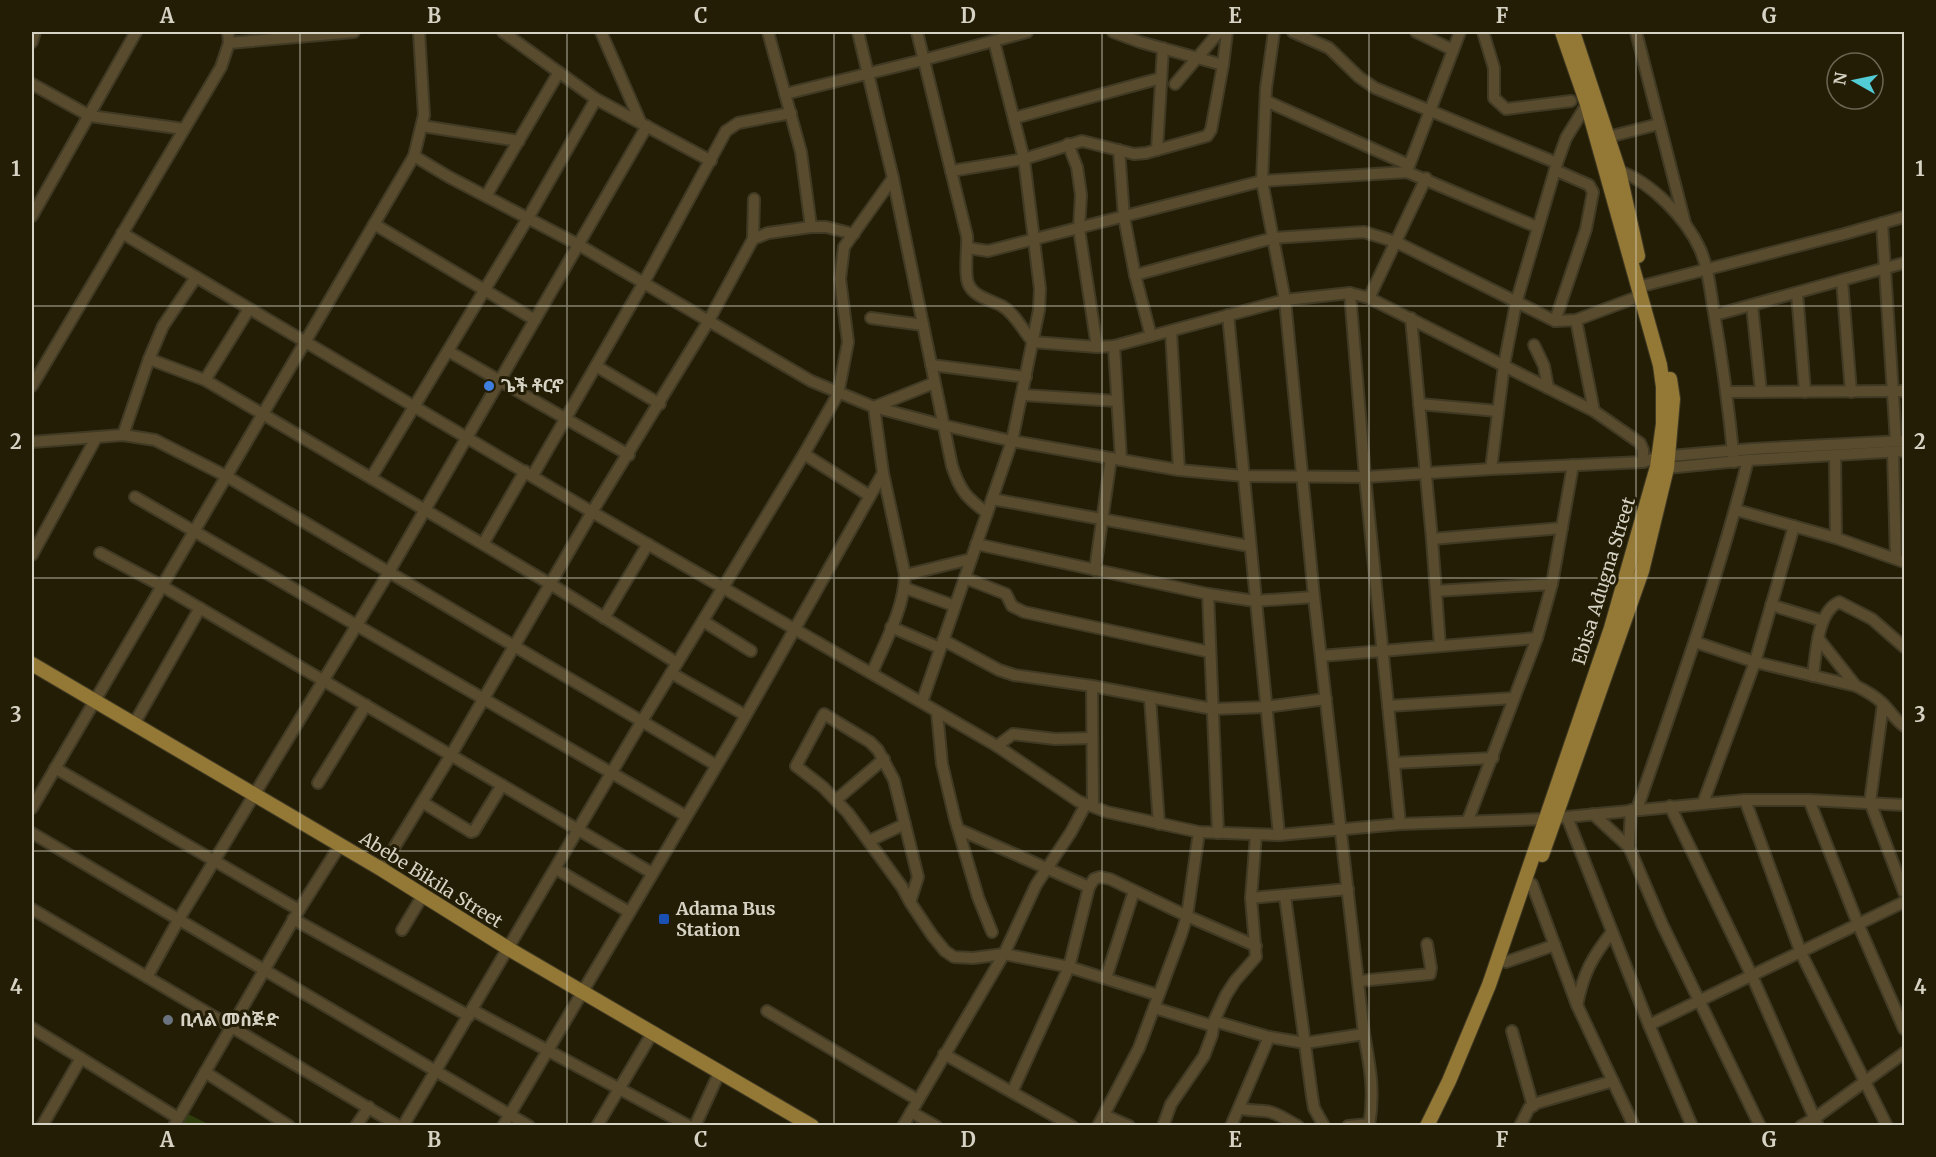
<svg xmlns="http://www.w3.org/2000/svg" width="1936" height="1157" viewBox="0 0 1936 1157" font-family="Merriweather,'Noto Sans Ethiopic',serif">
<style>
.green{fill:#2f3d0d}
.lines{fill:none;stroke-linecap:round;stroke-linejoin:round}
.minor-casing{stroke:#403a25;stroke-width:14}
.major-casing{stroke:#403a25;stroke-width:16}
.minor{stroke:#594b2d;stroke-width:10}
.major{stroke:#947835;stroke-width:14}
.grid{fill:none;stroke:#d6d3c5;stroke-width:1.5;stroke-opacity:0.55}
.shop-dot{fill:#3f7fe0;stroke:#231d06;stroke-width:2}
.transit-dot{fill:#1a4fb4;stroke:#231d06;stroke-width:2}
.worship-dot{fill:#6b7280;stroke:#231d06;stroke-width:2}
.labels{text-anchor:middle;stroke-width:6;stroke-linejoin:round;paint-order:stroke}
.poi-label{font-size:18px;font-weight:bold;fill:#d6d3c5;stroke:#231d06;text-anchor:start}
.street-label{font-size:18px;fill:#d6d3c5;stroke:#231d06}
.neatline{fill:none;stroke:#d6d3c5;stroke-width:2}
.grid-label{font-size:20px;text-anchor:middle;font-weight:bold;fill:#d6d3c5}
</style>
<rect width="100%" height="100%" fill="#231d06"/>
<path class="green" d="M188,1114l22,11h-29z"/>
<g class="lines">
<g class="minor-casing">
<g id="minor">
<path d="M503,32l93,67 115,62"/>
<path d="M601,32l39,89"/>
<path d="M768,32l33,120 10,75"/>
<path d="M858,32l35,146 59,288c8,25 15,32 35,47"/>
<path d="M917,32l50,204c1,12 -3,36 1,47 5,14 23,17 34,23 13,7 21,25 31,36l64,5 17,-1 171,-46 65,-7 19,5 225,113 46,32 3,7v12"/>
<path d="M1113,32l27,10 83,23"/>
<path d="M1274,32l-8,56 -4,93 23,119 29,297 50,437c6,33 11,58 5,92"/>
<path d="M1293,32l36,16 30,29 16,11 182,75"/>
<path d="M1416,32l37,18"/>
<path d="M1483,32l11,36v30l12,11 65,-8"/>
<path d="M1636,32l49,191"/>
<path d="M32,42l3,-10"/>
<path d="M229,43l125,-11"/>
<path d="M32,84l58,32 94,13"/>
<path d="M1175,84l44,-52"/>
<path d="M785,94l138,-34 104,-28"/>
<path d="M1266,101l143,64"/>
<path d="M1014,118l147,-40"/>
<path d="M422,126l97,15"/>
<path d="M1608,137l51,-13"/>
<path d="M1068,144l9,23 4,28 -2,34 18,118"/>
<path d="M1119,150l5,67 11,58 16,61"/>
<path d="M1157,150l6,-102"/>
<path d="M414,156l35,21 130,68 232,136 63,26 68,18 70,16 167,29 65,6 121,1 126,-8 152,-7 15,-5 94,-8 152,-8"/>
<path d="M951,171l73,-12 58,-18 52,13 12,-1 61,-17 4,-6 12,-65 4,-33"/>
<path d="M1407,171l53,-139"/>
<path d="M1619,171c32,11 67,47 81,78 8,18 10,39 13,58 9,51 16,103 21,155"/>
<path d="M486,196l73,-124"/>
<path d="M32,216l104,-184"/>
<path d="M1882,223l14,218"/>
<path d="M374,224l161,96"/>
<path d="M122,233l470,279 405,234 81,55 29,11 92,20 80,3 121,-11 145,-5 200,-19h64l95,5"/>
<path d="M753,239l1,-40"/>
<path d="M968,248l20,3 274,-70 145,-9 130,55"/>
<path d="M1135,275l138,-37 91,-6 32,10 159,79 21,-1 64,-24"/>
<path d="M1842,280l9,112"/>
<path d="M1638,287l206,-53 60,-17"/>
<path d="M1350,293l15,184 35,347"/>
<path d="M1797,293l8,99"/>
<path d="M1369,298l57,-120"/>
<path d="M1752,305l9,87"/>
<path d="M1228,315l51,520"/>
<path d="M1715,315l189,-52"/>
<path d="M871,318l52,7"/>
<path d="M1411,318l21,221 8,107"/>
<path d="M1576,320l18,91"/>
<path d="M1555,321l31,-92 7,-37 -4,-7 -34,-15"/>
<path d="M1171,331l8,139"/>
<path d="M1534,345l10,21 4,22"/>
<path d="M1114,346l7,114"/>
<path d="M448,351l181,104"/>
<path d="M149,359l56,21 347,205 125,78"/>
<path d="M931,365l95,12"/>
<path d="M596,366l64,38"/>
<path d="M205,380l44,-71"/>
<path d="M32,386l189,-319 8,-24 -1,-11"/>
<path d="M1726,392l178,-1"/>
<path d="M1023,395l94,6"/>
<path d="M1419,404l79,7"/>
<path d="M123,435l26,-76 14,-33 33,-49"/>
<path d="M32,442l91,-7 32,5 71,36 490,289"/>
<path d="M1893,452l3,106"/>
<path d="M804,454l66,42"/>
<path d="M1835,456l1,82"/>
<path d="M1659,467l8,1 81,-8 156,-9"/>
<path d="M1491,469l13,-104 12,-62 41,-140 9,-25 21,-34"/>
<path d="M533,475l110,-191 83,-153 12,-8 53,-10"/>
<path d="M371,478l157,-260 68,-119"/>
<path d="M135,497l551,319"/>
<path d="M992,499l257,47"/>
<path d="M1736,510l100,28 68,24"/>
<path d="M1432,539l130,-11"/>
<path d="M483,544l42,-73"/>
<path d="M976,544l232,50 47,7 59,-4"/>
<path d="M100,553l62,33 490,287"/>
<path d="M32,555l64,-117"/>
<path d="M1095,570l16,-112"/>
<path d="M905,575l66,-16"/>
<path d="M965,578l41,16 6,12 12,6 186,40"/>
<path d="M905,588l50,18"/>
<path d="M1436,591l116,-7"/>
<path d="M1208,594l10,239"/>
<path d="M1771,605l52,16"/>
<path d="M604,618l44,-74"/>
<path d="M703,621l48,30"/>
<path d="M891,627l49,21"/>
<path d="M1818,638l38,48"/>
<path d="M943,640l56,30 15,5 78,11 121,23 52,-2 61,-8"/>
<path d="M1695,642l60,20 101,24c10,5 18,9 25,16 9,8 13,17 23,24"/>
<path d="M1321,656l216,-18"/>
<path d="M671,673l74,42"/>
<path d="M872,673c13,-31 32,-64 33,-98l-22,-102"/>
<path d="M1813,676c3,-22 4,-64 26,-74l33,17 32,28"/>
<path d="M1092,686l1,120"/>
<path d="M1150,698l9,126"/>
<path d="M922,702l90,-261 27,-131 1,-21 -16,-130 -30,-118"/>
<path d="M1883,704l-13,98 34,90"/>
<path d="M1388,706l126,-8"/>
<path d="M937,712l5,52 13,55 23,78 14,35"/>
<path d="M134,724l66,-116"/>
<path d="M997,746l16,-12 42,5 37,-1"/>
<path d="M1394,763l99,-5"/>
<path d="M55,768l244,142"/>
<path d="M318,783l48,-78"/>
<path d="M836,800l48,-41"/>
<path d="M1745,800l56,153 86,173"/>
<path d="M1809,800l49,124 46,105"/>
<path d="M422,802l49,30 3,-1 28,-46"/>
<path d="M1703,803l52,-141 39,-136"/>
<path d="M1670,806l82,170 66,150"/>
<path d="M32,808l382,-652 10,-41 -5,-83"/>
<path d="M1637,809c40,-115 81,-230 111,-349"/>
<path d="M1631,810l-2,37 33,77 98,202"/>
<path d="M1593,814l36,33"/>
<path d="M1567,817l82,208 43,101"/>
<path d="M1468,820l69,-182 15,-54 21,-119"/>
<path d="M960,830l129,57"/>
<path d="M32,833l497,293"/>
<path d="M869,841l36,-17"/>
<path d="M381,869l70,-114 141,-243 116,-190 45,-83 15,-6 43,-6h15l28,7"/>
<path d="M556,869l73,43"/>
<path d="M1532,884l45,121 57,121"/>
<path d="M1285,896l27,200 2,12 10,18"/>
<path d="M1251,898l97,-9"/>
<path d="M910,902l8,-25 -24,-97 -16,-30 -8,-8 -46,-28 -28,52 27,21 25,26 54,74 8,15 22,33 13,16 9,6 19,1 31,-4 65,13 89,28"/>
<path d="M32,909l367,217"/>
<path d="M293,919l176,97"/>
<path d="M402,930l21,-35"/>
<path d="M1506,962l49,-17"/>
<path d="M147,977l32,-58 210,-347 258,-446"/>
<path d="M1106,978l28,-87"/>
<path d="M1359,981l71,-7 1,-6 -4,-24"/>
<path d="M1577,1005c6,-31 15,-48 35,-73"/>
<path d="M1155,1008l58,18"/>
<path d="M472,1010l217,116"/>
<path d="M767,1011l151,89"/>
<path d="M1214,1021l55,16 36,6 59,-9"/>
<path d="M1649,1025l255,-123"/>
<path d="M32,1028l146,90"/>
<path d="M1512,1031l21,75"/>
<path d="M944,1054l128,72"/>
<path d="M205,1072l84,54"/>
<path d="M1012,1092l57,-125 20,-80 5,-8 6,-2 10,2 77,37 69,30"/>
<path d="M1239,1108c9,3 16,2 25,3 11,0 24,10 34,15"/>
<path d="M911,1112l25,14"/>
<path d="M1104,1115l25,11"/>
<path d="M42,1126l39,-68"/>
<path d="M174,1126l125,-216 41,-65"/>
<path d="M356,1126l13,-19"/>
<path d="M403,1126l239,-405 162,-267 34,-60 10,-52 -8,-63 4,-32 49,-69"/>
<path d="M503,1126l230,-388 150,-265 -9,-66 60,-24"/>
<path d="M597,1126l56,-94"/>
<path d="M695,1126l25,-55"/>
<path d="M903,1126l101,-172 32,-69 35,-53 15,-28"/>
<path d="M1098,1126l41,-78 42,-113 6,-19 12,-84"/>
<path d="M1163,1126l8,-22 33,-48 8,-21 2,-14 12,-26 9,-14 21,-24 -5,-59 5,-63"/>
<path d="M1231,1126l38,-89"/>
<path d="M1348,1126l21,-2"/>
<path d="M1520,1126l9,-18 8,-5 76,-22"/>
<path d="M1801,1126l14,-8 89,-65"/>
</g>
</g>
<g class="major-casing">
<g id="major">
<path d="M1573,32l46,139 19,85"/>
<path d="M32,664l349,205 128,80 303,177"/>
<path d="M1542,855l100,-284 25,-103 6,-69 -3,-20"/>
<path d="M1427,1126l22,-45 40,-96 122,-357 46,-161 6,-43v-37l-3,-22 -73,-261 -25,-72"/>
</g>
</g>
<use href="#minor" class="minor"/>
<use href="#major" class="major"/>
</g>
<path class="grid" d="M300,32v1094M567,32v1094M834,32v1094M1102,32v1094M1369,32v1094M1636,32v1094M32,306h1872M32,578h1872M32,851h1872"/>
<circle class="shop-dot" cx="489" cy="386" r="6"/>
<rect class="transit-dot" x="658" y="913" width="12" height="12" rx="3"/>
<circle class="worship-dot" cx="168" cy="1020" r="6"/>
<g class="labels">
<g class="poi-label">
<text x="501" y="392">ጌች ቶርኖ</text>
<text x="676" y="915">Adama Bus<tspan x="676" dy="21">Station</tspan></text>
<text x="180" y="1026">ቢላል መስጅድ</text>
</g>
<g class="street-label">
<text transform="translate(1604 581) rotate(-73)" y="6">Ebisa Adugna Street</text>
<text transform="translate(431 880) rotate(32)" y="6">Abebe Bikila Street</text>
</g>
</g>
<rect width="1936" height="1157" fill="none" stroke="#231d06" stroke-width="66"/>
<g transform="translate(1855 81) rotate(279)"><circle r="28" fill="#231d06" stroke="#6b6652" stroke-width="1.5"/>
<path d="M0-4.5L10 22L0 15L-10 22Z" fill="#52ccd5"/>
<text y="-9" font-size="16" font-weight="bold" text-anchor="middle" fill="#d6d3c5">N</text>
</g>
<rect x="33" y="33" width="1870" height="1091" class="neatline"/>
<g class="grid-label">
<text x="167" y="23">A</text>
<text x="434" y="23">B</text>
<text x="701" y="23">C</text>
<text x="968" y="23">D</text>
<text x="1235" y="23">E</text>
<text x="1502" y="23">F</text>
<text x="1769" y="23">G</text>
<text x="16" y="176">1</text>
<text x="1920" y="176">1</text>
<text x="16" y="449">2</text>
<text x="1920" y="449">2</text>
<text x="16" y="722">3</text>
<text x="1920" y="722">3</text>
<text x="16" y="994">4</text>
<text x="1920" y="994">4</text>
<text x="167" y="1147">A</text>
<text x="434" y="1147">B</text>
<text x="701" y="1147">C</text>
<text x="968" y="1147">D</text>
<text x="1235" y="1147">E</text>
<text x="1502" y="1147">F</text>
<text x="1769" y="1147">G</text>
</g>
</svg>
